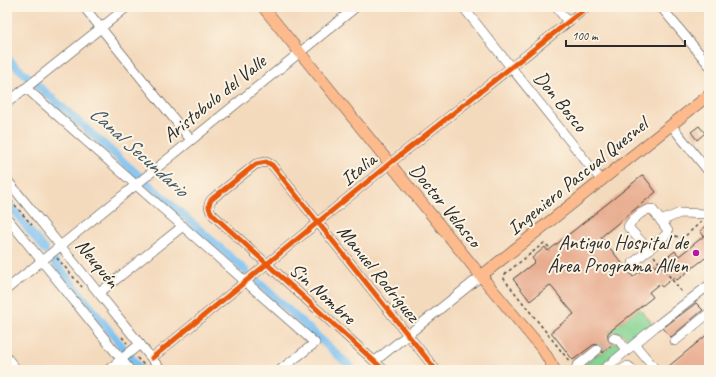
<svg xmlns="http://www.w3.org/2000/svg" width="716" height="377" viewBox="0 0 716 377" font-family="Caveat,sans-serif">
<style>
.green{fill:#83d392;stroke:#577f5e}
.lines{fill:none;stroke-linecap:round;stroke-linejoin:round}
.canal{stroke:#79c0f1;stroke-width:8}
.building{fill:#e8ad91}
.minor-tunnel{stroke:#ccb7a0;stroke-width:9;stroke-dasharray:9 4.5;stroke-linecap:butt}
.minor-casing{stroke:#494541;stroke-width:10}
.major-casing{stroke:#494541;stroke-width:12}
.path{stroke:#494541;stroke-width:1.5;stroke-dasharray:3 3;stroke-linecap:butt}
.minor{stroke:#fff;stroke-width:9}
.major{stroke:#fcba8d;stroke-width:11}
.cycleway-casing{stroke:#fcf5e5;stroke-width:8}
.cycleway{stroke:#e8590c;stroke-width:5}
.poi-dot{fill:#b5179e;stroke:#fcf5e5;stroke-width:1.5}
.labels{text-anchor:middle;stroke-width:4;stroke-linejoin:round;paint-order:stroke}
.street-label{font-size:20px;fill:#2b2b2b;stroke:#fcf5e5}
.poi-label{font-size:20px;fill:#2b2b2b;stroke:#fcf5e5;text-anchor:end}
.water-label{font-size:21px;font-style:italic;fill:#425866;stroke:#fcf5e5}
</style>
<rect width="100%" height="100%" fill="#fcf5e5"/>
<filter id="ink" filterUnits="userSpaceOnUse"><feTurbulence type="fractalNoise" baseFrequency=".025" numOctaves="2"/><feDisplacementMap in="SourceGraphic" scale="8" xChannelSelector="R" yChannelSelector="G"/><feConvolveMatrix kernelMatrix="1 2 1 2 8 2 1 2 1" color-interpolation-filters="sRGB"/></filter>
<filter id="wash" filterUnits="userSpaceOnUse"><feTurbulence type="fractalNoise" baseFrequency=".012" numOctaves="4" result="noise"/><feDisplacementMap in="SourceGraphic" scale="16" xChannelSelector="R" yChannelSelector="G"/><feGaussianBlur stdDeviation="0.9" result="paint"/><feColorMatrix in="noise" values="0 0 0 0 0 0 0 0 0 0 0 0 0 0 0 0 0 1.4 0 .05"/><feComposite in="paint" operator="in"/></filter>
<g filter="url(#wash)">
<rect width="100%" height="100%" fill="#f4dabd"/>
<g class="green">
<path d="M639,308l13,15 -22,18c-7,-8 -11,-11 -22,-8z"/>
<path d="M616,342l5,6 -1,2 -25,20h-12v-4l16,-14 2,2z"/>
</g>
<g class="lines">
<g class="canal">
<path d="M7,58l239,213"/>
<path d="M7,202l38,48"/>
<path d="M51,257l73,92"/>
<path d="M257,281l97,89"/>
<path d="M130,356l11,14"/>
</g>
</g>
<g id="blocks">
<g class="building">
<path d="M699,126l6,7 -8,7 -6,-8z"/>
<path d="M643,175l13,17 -55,45 32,40 19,-15 3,5 20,-16 4,5 25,-20 -4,-5 9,-7v31l-32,25 -3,-3 -12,10 -3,-3 -10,8 4,5 -45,36 -1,7 6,4 -11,9 1,-4 -2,-3 -2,-2 -6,1 -20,15 -22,-28 23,-18 -24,-29 -20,16 -17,-22 22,-17 -3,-4 13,-11 3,4z"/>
<path d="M696,303l7,7 -32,27 -8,-9z"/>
<path d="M709,333v37h-37l-3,-4z"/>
</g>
</g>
</g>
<g filter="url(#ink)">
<use href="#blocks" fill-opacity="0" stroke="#494541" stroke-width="1"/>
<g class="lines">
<path class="minor-tunnel" d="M597,350l16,-12"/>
<g class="minor-casing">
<g id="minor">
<path d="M84,7l107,133"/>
<path d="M463,7l138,173"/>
<path d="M556,7l12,15"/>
<path d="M661,7l48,58"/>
<path d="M26,88l289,255 -35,27"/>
<path d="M7,103l120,-96"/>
<path d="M671,125l38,47"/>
<path d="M7,180l154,190"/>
<path d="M7,218l123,152"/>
<path d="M649,250l-21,-23c3,-7 16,-18 24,-18l9,12"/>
<path d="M633,263l34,-29 1,-3 -7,-10 19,-8 29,1"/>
<path d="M7,289l349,-282"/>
<path d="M99,293l84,-67"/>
<path d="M613,338l5,1 9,12"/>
<path d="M675,341l34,-28"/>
<path d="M635,345l21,25"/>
<path d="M7,358l10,12"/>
<path d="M152,358l237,-194 198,-157"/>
<path d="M375,361l106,-85"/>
<path d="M108,370l32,-26"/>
<path d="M384,370l-171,-155c-4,-5 -6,-11 -1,-16l44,-35 10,-2 6,3 164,205"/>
<path d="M575,370l2,-4 20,-16"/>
<path d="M603,370l52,-43 54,-42"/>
<path d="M621,370l7,-4 5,4"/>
</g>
</g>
<g class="major-casing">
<g id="major">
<path d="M263,7l218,269 62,74 12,20"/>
<path d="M481,276l228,-181"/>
</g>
</g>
<g class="path">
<path d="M7,196l25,29"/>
<path d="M675,236l8,2 18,-16"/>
<path d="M549,247l-5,-4 -39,31 -1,5 66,83"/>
<path d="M654,256l29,38"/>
<path d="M57,258l25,29"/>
<path d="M122,337l5,6"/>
<path d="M137,358l12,12"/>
</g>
<use href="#minor" class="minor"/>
<use href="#major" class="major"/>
<g class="cycleway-casing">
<g id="cycleway">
<path d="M152,358l237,-194 198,-157"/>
<path d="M384,370l-171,-155c-4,-5 -6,-11 -1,-16l44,-35 10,-2 6,3 164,205"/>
</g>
</g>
<use href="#cycleway" class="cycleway"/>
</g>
</g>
<circle class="poi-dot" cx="696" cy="253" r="4"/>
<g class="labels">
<g class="street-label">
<text transform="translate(214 98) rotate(-39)" y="7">Aristobulo del Valle</text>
<text transform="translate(561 101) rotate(51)" y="7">Don Bosco</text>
<text transform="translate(358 169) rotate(-39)" y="7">Italia</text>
<text transform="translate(577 176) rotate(-39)" y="7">Ingeniero Pascual Quesnel</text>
<text transform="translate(446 205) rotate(51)" y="7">Doctor Velasco</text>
<text transform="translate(98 263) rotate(51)" y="7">Neuquén</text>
<text transform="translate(379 273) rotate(51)" y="7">Manuel Rodríguez</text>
<text transform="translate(323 293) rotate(42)" y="7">Sin Nombre</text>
</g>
<g class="poi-label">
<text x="688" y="249">Antiguo Hospital de<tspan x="688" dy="23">Área Programa Allen</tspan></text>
</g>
<g class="water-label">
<text transform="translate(139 151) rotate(42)" y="7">Canal Secundario</text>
</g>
</g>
<rect width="716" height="377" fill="none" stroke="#fcf5e5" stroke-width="24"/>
<path d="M566 40v6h119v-6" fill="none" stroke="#2b2b2b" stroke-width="2"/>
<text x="572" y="40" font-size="12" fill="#2b2b2b" stroke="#fcf5e5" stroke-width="3" paint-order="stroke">100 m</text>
</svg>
